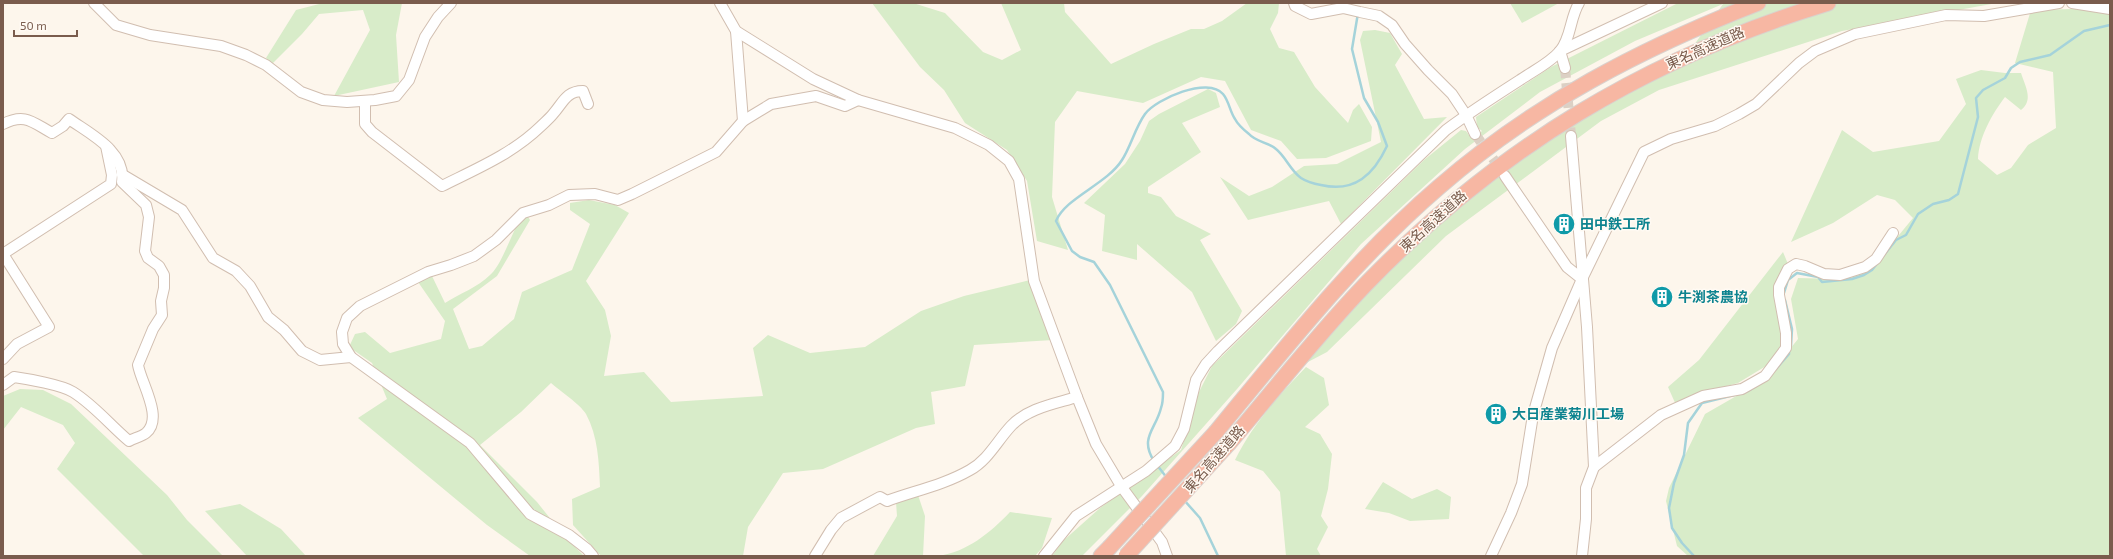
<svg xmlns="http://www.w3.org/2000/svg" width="2113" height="559" viewBox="0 0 2113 559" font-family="'Exo 2','Noto Sans JP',sans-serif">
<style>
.green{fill:#d8ecc9}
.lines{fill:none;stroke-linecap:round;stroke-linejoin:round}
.stream{stroke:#a5d3da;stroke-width:2.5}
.minor-tunnel{stroke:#dcd0c4;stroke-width:10;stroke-dasharray:10 5;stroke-linecap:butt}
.minor-casing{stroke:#d1beb0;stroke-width:12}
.highway-casing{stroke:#dad1cd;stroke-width:17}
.minor{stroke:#fff;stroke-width:10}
.highway{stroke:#f7b7a3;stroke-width:15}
.highway-bridge-casing{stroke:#dad1cd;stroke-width:17;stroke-linecap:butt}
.highway-bridge{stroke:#f7b7a3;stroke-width:15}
.labels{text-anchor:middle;stroke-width:3;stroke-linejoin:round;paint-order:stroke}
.street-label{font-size:14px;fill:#7a5c4d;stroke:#fffaf3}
.culture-label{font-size:14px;font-weight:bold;fill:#0d838f;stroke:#fffaf3;text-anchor:start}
</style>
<rect width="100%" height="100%" fill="#fdf6ec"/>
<g class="green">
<path d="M323,3h79l-6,32 3,47 -65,14 36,-66 -7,-20 -44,4 -17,20 -30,30 -6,-6 30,-48z"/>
<path d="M872,3h41l32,10 38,39 19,8 19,-10 -20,-47h63l1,9 46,52 43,-20 37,-15h13l18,-8 25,-18h32l-1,10 -8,16 9,19 15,4 21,35 33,36 5,-13 6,-6 13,23 -1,14 -45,17 -29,1 -16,-18 -30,-11 -26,-49 -24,-4 -58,26 -66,-12 -22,31 -3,75 16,53 -31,-9 -10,-60 -20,-31 -42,-27 -21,-33 -24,-23z"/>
<path d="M1510,3h49l-37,20z"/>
<path d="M1678,3h319l-155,28 -183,59 -58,31 -155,115 -119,116 -21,11 84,-95 92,-83 122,-83 73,-33 46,-65 -88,37 -95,51 -75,57 -104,95 -124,145 -95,107 -60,60h-30l11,-15 37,-33 81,-58 18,-58 13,-26 212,-206 37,-30 5,1 6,8 10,-8 -5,-4 -1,-10 75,-50z"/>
<path d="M2110,8v548h-422l-11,-10 -11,-45 3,-13 36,-74 61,-35 32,-40 -7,-40 7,-21 40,1 33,-10 42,-51 -18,-18 -18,-5 -44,28 -42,19 51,-112 31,22 66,-11 27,-37 -10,-25 25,-9 24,3h16c4,13 13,27 0,37l-16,-13c-13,17 -26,40 -27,62l19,16 14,-7 17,-23 28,-17 -3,-56 -38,-9 16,-53z"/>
<path d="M1375,30l15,3 12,21 -7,11 29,54 23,-2 -106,107 -12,-23 -81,19 -28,-43 29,19 23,-9 32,-21 33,-2 44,-22 -21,-102 3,-9z"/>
<path d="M1208,89l8,4 4,14 -38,16 19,29 -53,35v6l13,4 15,19 35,18 -11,6 42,71 -6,13 -20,17 -24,-49 -55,-48v16l-35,-9 3,-36 -21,-12 41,-39 15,-23 9,-20 10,-7z"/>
<path d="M589,200l26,5 14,8 -43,68 19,29 6,26 -7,40 40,-4 27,30 92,-6 -10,-48 15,-13 42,18 55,-6 56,-36 43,-15 66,-16 23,60 -79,5 -9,41 -34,6 4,32 -19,4 -93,41 -40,4 -35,54 -5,29h-142l-28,-31 -1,-26 28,-12c-1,-25 -2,-51 -14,-73 -6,-10 -26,-23 -35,-31l-30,29 -41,33 57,57 28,35 19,19h-54l-43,-31 -129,-107 29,-19 -15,-36 -23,-16 6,-13 10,-2 25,21 51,-14 4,-18 -29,-42 16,-3 13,27c14,-9 33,-16 45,-28 13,-11 22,-46 35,-63l5,8 -33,56 -44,33 16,40 13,-3 32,-27 8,-27 50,-22 18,-46 -20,-14v-7z"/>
<path d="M1783,252l5,12 -14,24 11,54 -19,24 -28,17 -30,8 -32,14 -8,-18 31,-27z"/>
<path d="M1306,367l18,11 5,27 -24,22 15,7 12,20 -4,35 -7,27 7,11 -11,22 4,7h-35l-6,-64 -17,-21 -28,-11c17,-35 44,-65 71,-93z"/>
<path d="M20,389l23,1 28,14 96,91 20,25 36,36h-79l-87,-87 18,-26 -12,-18 -42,-18 -18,23v-34z"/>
<path d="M1383,482l29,17 25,-10 14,8 -2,22 -39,2 -21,-8 -24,-4z"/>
<path d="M918,495l7,21 -2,40h-50l24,-40 -1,-14z"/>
<path d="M240,504l41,25 25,27h-59l-42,-45z"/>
<path d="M1010,512l42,6 -10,30 -7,8h-97c29,-4 52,-23 72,-44z"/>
</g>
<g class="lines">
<g class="stream">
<path d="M1784,293l4,-13 9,-7 21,4 4,5 30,-3 12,-4 8,-5 24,-30 10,-5 12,-21 15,-10 16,-4 9,-6 20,-77 -2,-19 7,-8 22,-12 6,-10 9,-6 30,-7 34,-24 26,-6"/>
<path d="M1785,300l7,29 -1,17"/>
<path d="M1776,369l13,-15v-3"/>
<path d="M1748,391l10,-6"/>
<path d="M1154,461c-15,-23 2,-32 7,-53 2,-5 2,-11 2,-16l-53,-107 -16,-23 -14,-5 -8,-6 -16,-30c9,-23 51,-37 66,-61 9,-14 13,-32 23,-46 11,-15 63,-38 78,-20 6,7 7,18 12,25 3,6 9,11 14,15 7,8 19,8 27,15 10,8 14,21 25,29 6,4 14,6 20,7 34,8 53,-11 66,-39l-9,-24 -14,-24 -12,-49 6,-36"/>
<path d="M1157,465l10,13"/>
<path d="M1184,500l16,18 18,38"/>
<path d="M1694,556l-12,-13 -10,-15 -3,-20 5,-25 10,-28 4,-32 14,-20 36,-9"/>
</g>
<g class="minor-tunnel">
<path d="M1565,68l6,68"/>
<path d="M1475,134l27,37"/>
</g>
<g class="minor-casing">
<g id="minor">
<path d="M94,3l22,22 34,10 71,11 25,9 20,10 35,27 22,8 24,2 28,-2 21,-4 13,-16 16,-43 13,-20 13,-14"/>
<path d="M720,3l16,28 77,48 45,21 97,28 34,17 20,16 10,18 15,102 43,116 19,47 25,42 41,56 5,14"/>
<path d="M1294,3l1,3 16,8 32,-6 17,4 19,4 13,9 13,19 23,26 24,24 14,21 9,19"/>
<path d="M2072,3l38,6"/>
<path d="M736,31l7,90"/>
<path d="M1565,68l-5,-17 102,-48"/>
<path d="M365,101v23l7,8 70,54c34,-17 70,-32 98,-59 4,-4 9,-8 13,-13 10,-11 13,-23 30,-23l5,13"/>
<path d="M3,124c22,-11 29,-2 49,9l11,-7 6,-7c21,15 57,32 53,63l24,23 3,12 -4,34 3,7 11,8 5,9v13l-3,13 1,14 -9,14 -15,36c3,18 26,53 8,68 -5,4 -12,5 -17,8 -19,-16 -35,-36 -56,-49 -11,-7 -45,-13 -59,-15l-11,8"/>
<path d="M1571,136l16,191 7,140 -8,21v31l-4,37"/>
<path d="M123,175l59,35 31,48 23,13 14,15 18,31 16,13 18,21 18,9 31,-3"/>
<path d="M1505,176l62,91 15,12"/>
<path d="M3,254l108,-70 1,-9 -6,-29"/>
<path d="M3,254l46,73 -32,17 -14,15"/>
<path d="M1594,467l67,-52 42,-19 39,-7 23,-13 21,-28v-15l-7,-38v-8l9,-18 8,-5 9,2 19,8 16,1 25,-8 11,-8 17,-26"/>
<path d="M593,556l-6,-7 -18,-14 -39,-21 -60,-71 -119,-86 -8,-13 -1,-12 5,-14 13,-12 68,-34 23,-7 23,-9 22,-16 27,-27 26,-8 20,-10 26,-1 23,6 14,-6 84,-42 27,-31 28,-17 45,-8 29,10 13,-6"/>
<path d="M815,556l16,-26 10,-12 39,-21 7,4c27,-10 57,-16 83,-31 18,-10 27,-29 41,-44 17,-18 43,-22 66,-29"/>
<path d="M1044,556l32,-40 70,-45 29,-25 9,-17 12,-49 10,-16 12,-13 228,-221c24,-18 49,-34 74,-50 13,-9 30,-17 40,-29 11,-13 10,-33 19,-48"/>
<path d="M1491,556l20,-43 11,-29 11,-69 19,-67 30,-69 62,-127 27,-13 44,-13 24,-12 17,-10 43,-41 16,-12 40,-17 91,-19 38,1 75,-13"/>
</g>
</g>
<g class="highway-casing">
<g id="highway">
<path d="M1216,432c70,-85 139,-173 223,-245 95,-83 203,-139 319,-184"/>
<path d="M1230,442c45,-53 88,-108 136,-158 132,-136 281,-226 462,-281"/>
<path d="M1101,556l8,-8"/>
</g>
</g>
<use href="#minor" class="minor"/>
<use href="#highway" class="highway"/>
<g class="highway-bridge-casing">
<g id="highway-bridge">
<path d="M1109,548l107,-116"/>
<path d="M1126,556l104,-114"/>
</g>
</g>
<use href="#highway-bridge" class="highway-bridge"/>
</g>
<defs>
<g id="building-disc" transform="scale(1.15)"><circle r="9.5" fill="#0f9aa8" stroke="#fffaf3"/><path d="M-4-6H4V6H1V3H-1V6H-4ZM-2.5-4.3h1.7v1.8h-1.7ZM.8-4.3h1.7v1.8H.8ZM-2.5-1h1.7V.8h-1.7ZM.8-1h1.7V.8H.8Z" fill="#fff"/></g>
</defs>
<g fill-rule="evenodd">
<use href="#building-disc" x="1564" y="224"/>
<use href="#building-disc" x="1662" y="297"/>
<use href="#building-disc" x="1496" y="414"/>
</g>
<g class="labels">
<g class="street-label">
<text transform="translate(1705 48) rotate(-24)" y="5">東名高速道路</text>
<text transform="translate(1433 221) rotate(-42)" y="5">東名高速道路</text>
<text transform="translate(1214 459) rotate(-49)" y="5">東名高速道路</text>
</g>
<g class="culture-label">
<text x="1580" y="229">田中鉄工所</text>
<text x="1678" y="302">牛渕茶農協</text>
<text x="1512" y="419">大日産業菊川工場</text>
</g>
</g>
<rect width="2113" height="559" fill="none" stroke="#7a5c4d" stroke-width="8"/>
<path d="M14 30v6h63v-6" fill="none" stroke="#7a5c4d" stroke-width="2"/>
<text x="20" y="30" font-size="12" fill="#7a5c4d" stroke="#fffaf3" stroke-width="3" paint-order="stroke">50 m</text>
</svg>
